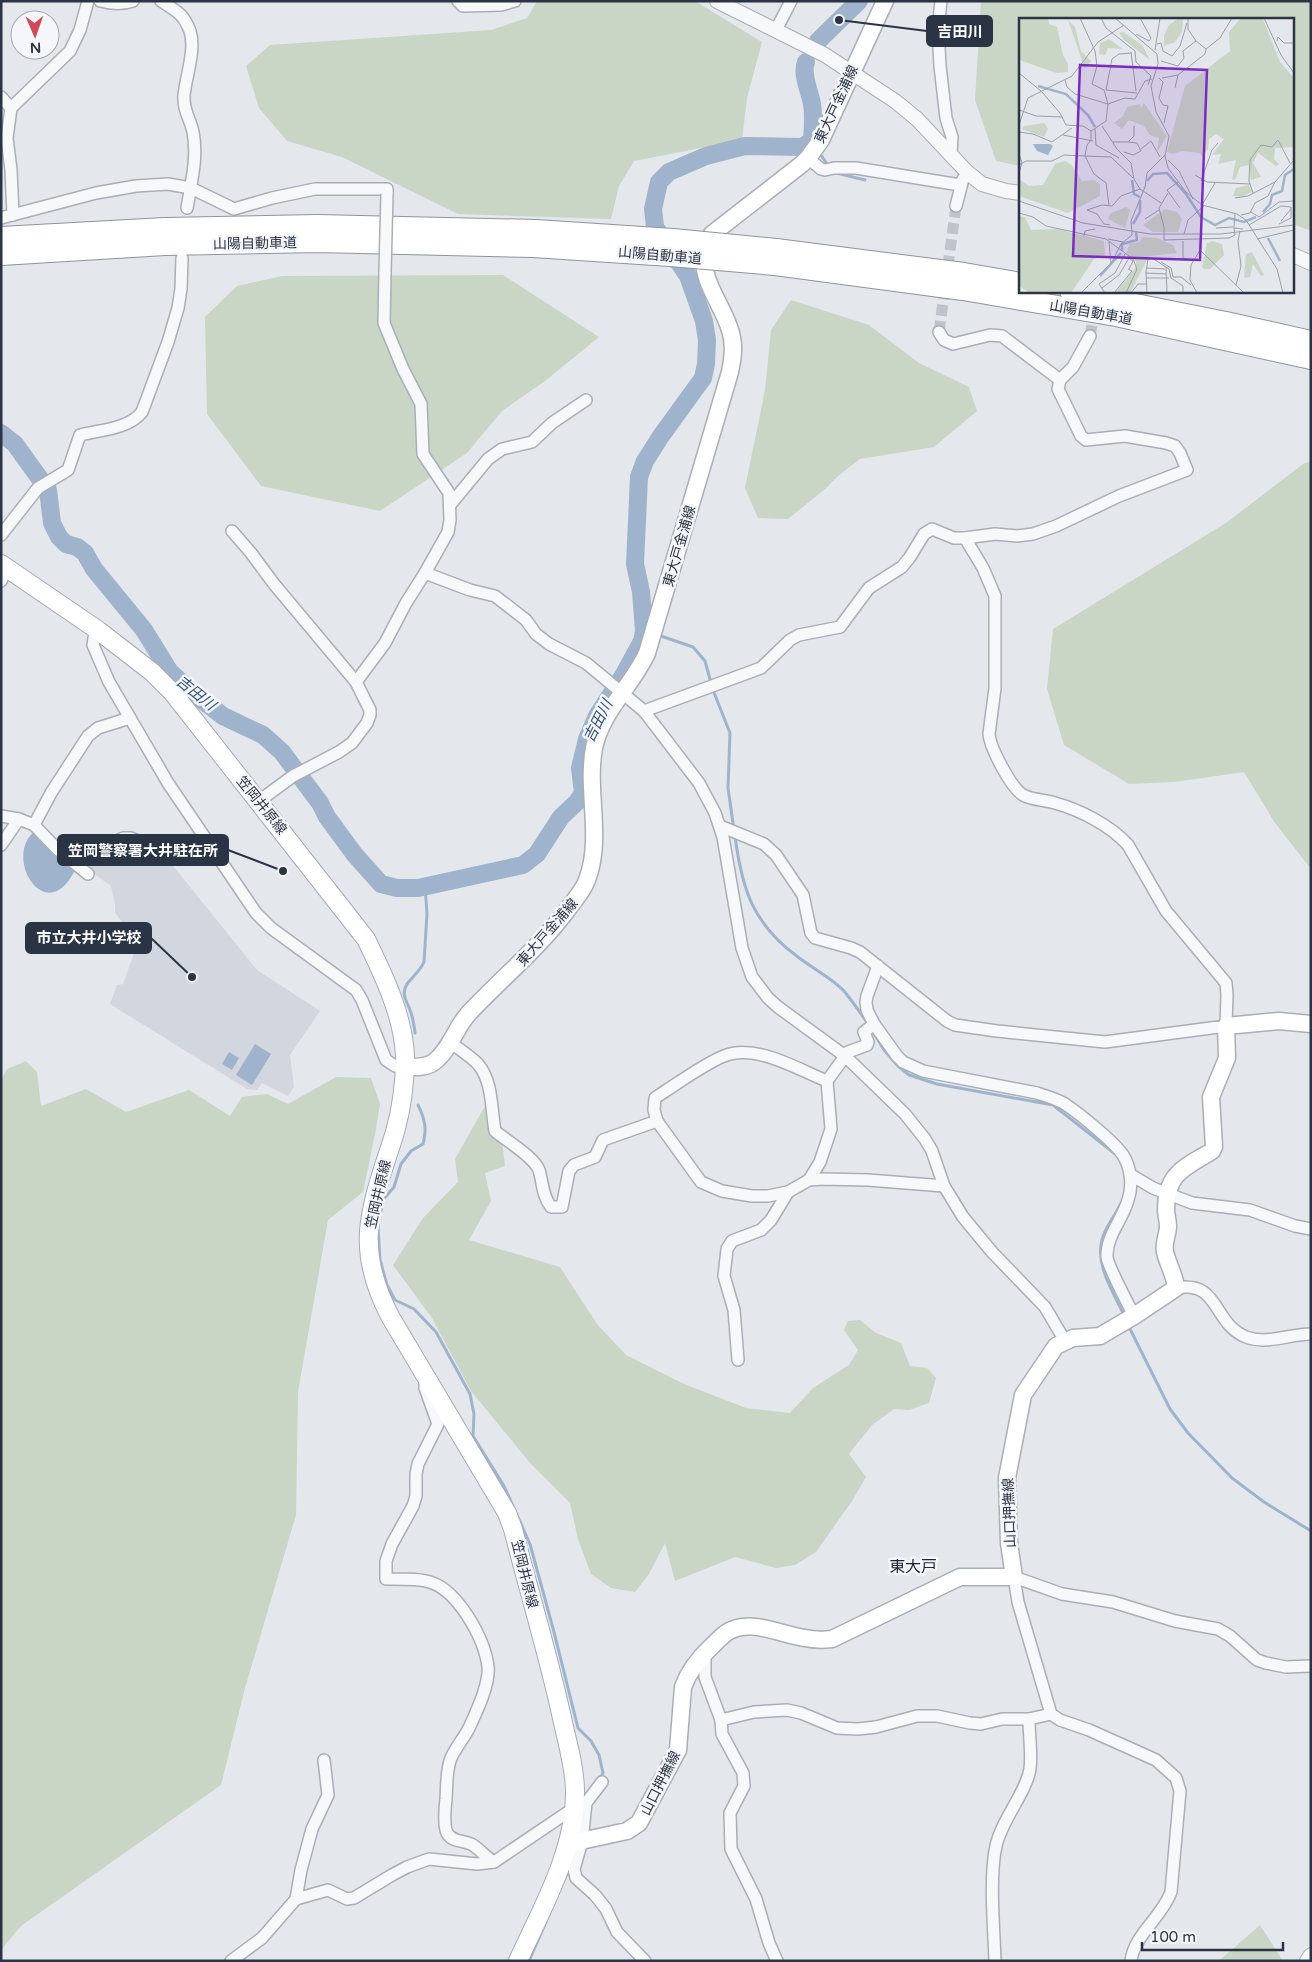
<svg xmlns="http://www.w3.org/2000/svg" width="1312" height="1962" viewBox="0 0 1312 1962" font-family="'Varela Round','Noto Sans JP',sans-serif">
<style>
.built{fill:#d2d6de}
.green{fill:#c9d6c5}
.water{fill:#9fb4cc}
.lines{fill:none;stroke-linecap:round;stroke-linejoin:round}
.stream{stroke:#9fb4cc;stroke-width:3}
.river{stroke:#9fb4cc;stroke-width:18}
.minor-tunnel{stroke:#bfc3cb;stroke-width:11;stroke-dasharray:11 5.5;stroke-linecap:butt}
.minor-casing{stroke:#a9aeb7;stroke-width:14}
.tertiary-casing{stroke:#a9aeb7;stroke-width:16}
.secondary-casing{stroke:#a9aeb7;stroke-width:19}
.primary-casing{stroke:#a3abb8;stroke-width:20}
.motorway-casing{stroke:#8b94a3;stroke-width:22}
.minor{stroke:#f7f8fa;stroke-width:11}
.tertiary{stroke:#f7f8fa;stroke-width:14}
.secondary{stroke:#fff;stroke-width:16}
.primary{stroke:#fff;stroke-width:18}
.motorway{stroke:#fff;stroke-width:20}
.minor-bridge-casing{stroke:#a9aeb7;stroke-width:14;stroke-linecap:butt}
.motorway-bridge-casing{stroke:#8b94a3;stroke-width:22;stroke-linecap:butt}
.minor-bridge{stroke:#f7f8fa;stroke-width:11}
.motorway-bridge{stroke:#fff;stroke-width:20}
.labels{text-anchor:middle;stroke-width:5;stroke-linejoin:round;paint-order:stroke}
.street-label{font-size:14px;fill:#2b3445;stroke:#f4f6f9}
.water-label{font-size:15px;font-style:italic;fill:#34527a;stroke:#f4f6f9}
.quarter-label{font-size:16px;fill:#1d2536;stroke:#f4f6f9}
.inset-river{fill:none;stroke:#9fb4cc;stroke-width:2.5}
.inset-road{fill:none;stroke:#9a9fa9;stroke-width:1}
.view{fill:#7b2cbf;fill-opacity:0.15;stroke:#7b2cbf;stroke-width:2.5}
.inset-edge{fill:none;stroke:#2b3445;stroke-width:2.5}
.leader{fill:none;stroke:#2b3445;stroke-width:2}
.callout-dot{fill:#2b3445;stroke:#f4f6f9;stroke-width:2}
.callout{fill:#2b3445;stroke:#2b3445;stroke-width:2}
.callout-label{font-size:15px;text-anchor:middle;font-weight:bold;fill:#fff}
</style>
<rect width="100%" height="100%" fill="#e4e7ec"/>
<path class="built" d="M120,842l17,1 14,15 10,-7 96,119 63,41 -30,44 4,32 -6,9 -26,-13 -5,7 -10,-1 -137,-85 7,-19 6,-1 11,-31 4,-7 -23,-34v-7l-4,-19 -32,-23z"/>
<g class="green">
<path d="M537,1h158l67,41 -15,56 -5,42 -108,21 -15,25 -8,33 -153,-5 -116,-57 -55,-16 -28,-33 -13,-42 24,-21 221,-15 36,-12z"/>
<path d="M981,1h330v230l-18,-7v-205h-272v147l-25,-5 -21,-61z"/>
<path d="M503,275l96,62 -54,44 -43,30 -35,42 -87,58 -119,-25 -54,-72 -2,-97 32,-31 45,-10z"/>
<path d="M791,300l78,25 50,38 50,24 8,24 -43,36 -74,12 -22,17 -13,13 -37,30 -30,-1 -13,-30 20,-98 6,-60z"/>
<path d="M1311,461v408l-36,-46 -31,-51 -70,10 -45,2 -65,-39 -17,-56 6,-60 173,-106 77,-59z"/>
<path d="M26,1061l11,11 4,34 45,-17 40,23 63,-22 41,26 12,-19 25,-3 21,10 48,-27 35,1 9,26 -5,30 -12,58 -35,28 -30,172 -2,123 -51,173 -24,97 -200,141 -20,24v-870l6,-11z"/>
<path d="M490,1097l8,11 7,58 -20,7 6,28 -22,39 91,27 37,57 29,31 58,29 62,24 44,5 23,-25 36,-23 9,-15 -14,-20 4,-9 12,-1 16,13 25,10 9,23 17,2 9,10 -7,25 -20,7 -15,-1 -22,16 -23,29 17,23 -14,24 -36,51 -21,13 -19,3 -41,-11 -60,24 -10,-38 -16,31 -14,18 -24,-4 -20,-14 -13,-35 -8,-36 -39,-39 -60,-73 -39,-73 -39,-53 30,-47 35,-36 -3,-23z"/>
<path d="M1260,1925l23,36h-64z"/>
</g>
<g class="water">
<path d="M35,831l40,39c-29,59 -73,-13 -40,-39z"/>
<path d="M255,1044l16,10 -19,31 -16,-10z"/>
<path d="M229,1052l10,6 -7,12 -10,-6z"/>
</g>
<g class="lines">
<g class="stream">
<path d="M821,155l8,12"/>
<path d="M832,172l33,8"/>
<path d="M658,635l35,12 12,14 8,29 17,43 -2,55 6,42"/>
<path d="M735,836c7,54 18,88 63,121 14,11 34,21 46,34 9,11 17,23 25,34"/>
<path d="M415,1033c-1,-8 -2,-16 -5,-23 -4,-10 -9,-16 -3,-26 6,-8 13,-13 17,-22l3,-48 -2,-28"/>
<path d="M875,1035l9,15 14,16 11,9 28,9 116,21 61,48"/>
<path d="M1121,1203c-5,11 -13,21 -17,31 -12,28 10,59 21,83"/>
<path d="M380,1217l3,-17 11,-13 7,-23 10,-13 12,-7c4,-15 2,-25 -5,-39"/>
<path d="M378,1228l2,32 7,25 8,15 19,9 22,23 34,62 4,20 -1,22 31,50 26,58 24,88 24,96 13,13 8,14 4,18 -3,6"/>
<path d="M1128,1325l42,84 18,24 44,45 32,24 47,29"/>
<path d="M563,1882l7,-15"/>
<path d="M529,1961l20,-46"/>
</g>
<g class="river">
<path d="M818,41l41,-40"/>
<path d="M1,433l14,11 33,46 4,33 7,14 7,7 11,3 8,6 9,16 50,61 26,42 23,21 30,23 40,19 19,17 38,51 7,14 28,38 26,29 16,4h21l105,-23 14,-11 24,-37 16,-15 6,-9 -3,-25 7,-29 10,-23 26,-40 19,-35 2,-10 -3,-39 -6,-28 4,-87 6,-16 16,-25 42,-58 3,-14 1,-24 -3,-19 -16,-45 -33,-49 -2,-18 6,-27 10,-10 37,-16 39,-10 58,1 9,-7c1,-12 2,-24 0,-36 -2,-12 -11,-30 -6,-42"/>
</g>
<g class="minor-tunnel">
<path d="M939,332l17,-126"/>
<path d="M1090,336l5,-27"/>
</g>
<g class="minor-casing">
<g id="minor">
<path d="M100,1c12,3 22,4 33,0"/>
<path d="M161,1c15,10 22,12 29,30 6,18 -4,45 -6,64 -1,16 6,23 9,37 5,26 -2,51 -6,76"/>
<path d="M458,1l5,5 38,-1 14,-4"/>
<path d="M941,1l-3,27 2,38 6,52 6,19 -1,18"/>
<path d="M776,30l15,-29"/>
<path d="M1,97l10,11"/>
<path d="M808,158l13,11 4,1 9,-2h22l104,17"/>
<path d="M956,206l7,-27"/>
<path d="M13,215l-2,-45 -4,-32 4,-30 59,-57 10,-21 8,-29"/>
<path d="M1,218l95,-25 40,-7 32,-2 23,4 43,21 38,-11 43,-9h72v5"/>
<path d="M939,332l5,8 9,4 37,-9 12,1 58,44"/>
<path d="M450,505l38,-46 14,-10 30,-7 20,-19 34,-23"/>
<path d="M232,531l19,22 23,31 82,98 14,28v5l-3,8 -15,20 -13,9 -46,24 -34,25"/>
<path d="M1,535l37,-47 30,-18 12,-35c20,-5 49,-6 62,-23l26,-70 10,-34 3,-19 1,-31"/>
<path d="M425,573l45,17 25,6 31,24 10,14 13,10 37,19 58,48 55,72 16,30 8,24 19,111 10,29 16,21 10,9 67,49 60,58 20,25 7,12 12,35 19,31 29,35 53,55 20,34"/>
<path d="M1,581l6,-13"/>
<path d="M99,631l-5,7 -1,7 16,37 59,101 88,130 15,15 85,62 6,10 24,60 9,6 10,1"/>
<path d="M356,682l29,-39 21,-40 19,-30 23,-41 2,-12 -1,-27 -26,-39 -2,-50 -18,-35 -19,-46 1,-51"/>
<path d="M644,711l117,-43 29,-28 9,-5 41,-8 29,-39 33,-21 8,-10 14,-23 8,-5 22,9h11l30,-4 22,2 16,-2 23,-8 63,-30 68,-26 -7,-17 -5,-7 -9,-3 -41,-7 -39,4 -5,-4 -23,-47 2,-9 13,-13 17,-31"/>
<path d="M1,816l18,3 15,6 23,24 31,25"/>
<path d="M34,825l17,-32 37,-57 10,-8 32,-10"/>
<path d="M720,826l44,18 12,11 27,40 8,38 4,5 36,10 9,4 87,69 8,4 42,6 108,11 121,-16 1,-31 -1,-12 -60,-72 -38,-66c-18,-20 -48,-35 -73,-42 -10,-3 -21,-3 -30,-7 -13,-5 -35,-49 -36,-62l6,-46v-92l-12,-28 -18,-30"/>
<path d="M1,845l18,-26"/>
<path d="M68,857l16,-1 39,-18h8l10,4 11,12"/>
<path d="M878,966l-11,30 -1,6 1,8 7,14 23,32 6,6 20,9 114,22c9,3 20,6 28,11 15,10 48,37 58,51 8,13 10,31 5,45 -5,19 -22,36 -21,57 1,10 22,48 27,59"/>
<path d="M450,1042c9,7 20,14 28,22 15,18 13,45 17,67 12,10 39,26 44,39 4,13 3,25 12,37h11l7,-36 5,-6 21,-8 8,-17 54,-19"/>
<path d="M827,1081c-28,-11 -71,-38 -103,-25 -18,7 -43,25 -60,36l-9,6 -1,12 3,11 44,61 21,9 30,5h16l20,-4 21,-12 14,-1 45,1 76,6"/>
<path d="M1131,1175l22,13 39,15 58,7 45,16 16,3"/>
<path d="M809,1180l11,-18 11,-33 -4,-48 21,-29 19,-7 1,-3 -4,-10 10,-8"/>
<path d="M1176,1288c44,-8 36,35 70,49 22,8 43,-3 65,-3"/>
<path d="M738,1360l-4,-50 -10,-34 3,-27 5,-8 29,-11 10,-10 17,-28"/>
<path d="M425,1384v4l13,36 -20,40 -2,10v22l-3,10 -21,38 -6,17v18c42,0 56,-1 81,36 9,14 19,34 21,52 2,17 -12,46 -19,61 -5,10 -13,19 -18,30 -5,12 -4,28 -5,41 -1,9 -3,25 1,34 5,9 15,7 24,11 8,4 14,13 23,18"/>
<path d="M705,1653v24l16,43 33,-8 33,-2 14,3 36,15 21,1 18,-2 41,-11h20l33,7 11,1 21,-5h27l22,-5"/>
<path d="M721,1720l1,14 21,39 1,13 -14,27 1,36 25,50 13,44 8,18"/>
<path d="M602,1782l-16,21 -4,38 -8,28 2,9 19,17 11,14 11,23 28,29"/>
<path d="M296,1899l32,-9 19,9 7,-1 38,-23 15,-8 22,-8 48,5 17,-2 80,-54"/>
<path d="M231,1961l31,-23 34,-39 5,-29 11,-41 16,-34 -4,-35"/>
<path d="M995,1961c-1,-33 -6,-84 1,-115 6,-27 30,-53 34,-77 2,-15 -1,-34 -1,-50"/>
<path d="M1131,1961c3,-26 31,-44 40,-69l9,-101 -4,-13 -20,-18 -67,-30 -29,-10 -9,-6 -33,-112 -4,-25 48,17 51,8 62,19 43,8 12,7 27,24 9,3 20,4 25,-1"/>
</g>
</g>
<g class="tertiary-casing">
<g id="tertiary">
<path d="M717,1l108,54 70,46 22,18 50,53 15,12 24,7 15,2"/>
<path d="M1293,255l18,8"/>
<path d="M1307,1961l4,-6"/>
</g>
</g>
<g class="secondary-casing">
<g id="secondary">
<path d="M405,1067c10,0 21,1 29,-5 16,-12 21,-34 35,-49 33,-35 70,-65 99,-104 7,-10 15,-18 19,-29 16,-42 -1,-89 7,-132 7,-36 38,-62 53,-95l83,-281c3,-14 5,-28 0,-42 -7,-25 -31,-51 -25,-78 1,-6 5,-12 7,-18l90,-70 6,-6 13,-18 64,-139"/>
<path d="M567,1844l60,-13 12,-8 39,-73 5,-63c6,-16 16,-29 28,-40 5,-5 10,-10 15,-14 23,-16 55,2 79,5 9,2 18,2 27,1l128,-62h54l-5,-34 -2,-65 16,-83 33,-49 17,-8 27,-2 34,-20 42,-28c-1,-13 -8,-23 -11,-36 -2,-10 3,-17 3,-26 0,-6 -2,-11 -2,-16 0,-37 18,-42 46,-59l2,-4 -3,-50 16,-39 -1,-32 53,-5 32,3"/>
</g>
</g>
<g class="primary-casing">
<path id="primary" d="M1,564l98,67 53,41 21,21 193,246c17,35 38,78 39,118 0,25 -3,50 -10,75 -10,33 -23,64 -26,99 -2,30 8,61 22,87l116,195 6,16c16,63 35,125 49,189 5,24 13,49 13,74 0,60 -33,116 -57,169"/>
</g>
<g class="motorway-casing">
<g id="motorway">
<path d="M1,237l164,-9 152,-3 219,5"/>
<path d="M776,249l188,24 57,10"/>
<path d="M1,255l164,-10 152,-3 216,5"/>
<path d="M775,265l188,25 153,26 195,43"/>
<path d="M1070,291l156,31 85,19"/>
</g>
</g>
<use href="#minor" class="minor"/>
<use href="#tertiary" class="tertiary"/>
<use href="#secondary" class="secondary"/>
<use href="#primary" class="primary"/>
<use href="#motorway" class="motorway"/>
<g class="minor-bridge-casing">
<path id="minor-bridge" d="M385,272l2,-78"/>
</g>
<g class="motorway-bridge-casing">
<g id="motorway-bridge">
<path d="M536,230l137,9 103,10"/>
<path d="M533,247l137,9 105,9"/>
</g>
</g>
<use href="#minor-bridge" class="minor-bridge"/>
<use href="#motorway-bridge" class="motorway-bridge"/>
</g>
<g class="labels">
<g class="street-label">
<text transform="translate(836 104) rotate(-65)" y="5">東大戸金浦線</text>
<text transform="translate(255 243) rotate(-1)" y="5">山陽自動車道</text>
<text transform="translate(660 255) rotate(5)" y="5">山陽自動車道</text>
<text transform="translate(1091 312) rotate(10)" y="5">山陽自動車道</text>
<text transform="translate(679 546) rotate(-74)" y="5">東大戸金浦線</text>
<text transform="translate(262 805) rotate(51)" y="5">笠岡井原線</text>
<text transform="translate(547 932) rotate(-49)" y="5">東大戸金浦線</text>
<text transform="translate(378 1194) rotate(-77)" y="5">笠岡井原線</text>
<text transform="translate(1009 1513) rotate(-92)" y="5">山口押撫線</text>
<text transform="translate(525 1574) rotate(76)" y="5">笠岡井原線</text>
<text transform="translate(660 1783) rotate(-63)" y="5">山口押撫線</text>
</g>
<g class="water-label">
<text transform="translate(196 693) rotate(39)" y="5">吉田川</text>
<text transform="translate(598 721) rotate(-63)" y="5">吉田川</text>
</g>
<g class="quarter-label">
<text x="913" y="1572">東大戸</text>
</g>
</g>
<g transform="translate(1019 18)">
<rect width="275" height="275" fill="#e4e7ec"/>
<path d="M0,0h29l1,6 8,3 6,28 5,9v8l-11,1 -38,-13zM160,0h4l-1,14 -7,10 -11,4v-11l5,-10zM221,1h23l17,43 14,16v69l-19,1 -1,11 5,5 -3,2 -18,-13 -5,10 8,14 -10,3 -2,-15 -9,2 -5,13 -3,-1 4,-19 -18,4 3,-10 -9,1 12,-16 -8,-5 -7,5 -1,10 -6,8 -2,-4 -18,-2 -10,3 -5,-2 18,-66 45,-35 -1,-19zM49,2l7,7 6,24 10,10 -6,8zM104,14l19,13 8,15 -26,-20 -5,-7zM90,21l14,10 -15,-1 -3,7 -6,-1 1,-11zM125,85l23,33 -10,16 2,-14 -9,-3 -6,-9 -15,-6 -7,9 -8,-6 9,-7 4,-9 13,-3 1,4zM25,105l4,6 -4,8 -22,-8 2,-3zM46,143l7,4 10,16 12,-1 6,4v12l-32,17 -49,-17v-17l10,7 14,-1 12,-21zM230,167l3,7 -11,5 -8,-1 3,-8zM107,189l4,3 -5,18 -17,-9 3,-6zM146,191l12,3 5,7 -4,13h-25l-10,-7zM0,198l6,1 6,13 26,-1 47,12 1,16 -11,2 -23,34h-41l-11,-7zM123,219l15,1 16,7 4,8 -28,3 -19,37h-15l21,-26v-6l-9,-8 2,-9 11,-2zM194,223l9,3 2,11 -14,14h-6l-2,-2 5,-24zM233,234l12,23 -3,1 -8,-12 -3,13 -6,1 2,-24z" fill="#c9d6c5"/>
<path d="M14,126h17l3,2 -5,9 -11,-4z" fill="#9fb4cc"/>
<path class="inset-river" d="M19,68l28,8 22,21 7,12M113,162l2,14 6,3M128,163l6,-7 14,-1 19,21 15,23 14,8 14,-7 15,4 12,-5M244,194l7,-8 2,-9 10,-4 3,-16 9,-6M114,206l7,-12v-12M249,220l12,23M103,233v-7l15,-4 -1,-8M81,258l21,-23"/>
<path class="inset-road" d="M61,0l15,33 2,15 -5,18 12,6 4,14M82,0l5,10 29,23 1,11 15,14 -3,9M96,0l42,36 1,10 -7,22 5,26 13,24 -4,20 3,12 18,24 16,13 35,9 9,6 31,49 6,24M169,0v11l8,12M245,0l17,37 13,18M117,16l13,7 2,-3 -11,-20M258,23l1,-4 6,6h10M138,26l4,-1 2,8 9,5 8,-10 7,-23M136,32l5,-32M112,34l5,39M142,43l17,5 6,-8 -1,-7 13,-10 10,8 14,-11 12,-20M0,55l22,18M140,60l4,4 -4,16 4,7 5,1 -4,17M143,60l16,-3M46,62l2,7 8,7 33,10M156,70l3,-13 27,-21 1,-5M87,72l6,-31 7,-5 12,-1M87,72l31,3M23,74l18,21 6,12 17,1 8,5M0,92l17,6 27,1M0,107l9,-27 44,-22 26,-34 26,-17M83,108l15,23 14,14 3,16 6,10 21,14M76,111l1,16 23,13M0,114l14,2 19,8 20,-14M44,117l30,6M94,124h15l6,-6v-10M122,131l10,-8 9,16M105,134l9,3 8,-4 -4,-8 -9,-1M0,136l3,9 -3,10M149,142l11,11 14,28M0,147l7,-4h26l12,-6 21,1 2,-11 4,-5v-9l15,-10 2,-17 17,-6 10,1 10,-18 7,-2M176,157l12,7 43,2M182,163l11,-31 6,-7M159,164l-11,8 13,18M149,175l-9,15 5,19v13l65,-2 6,-3 -1,-7 9,1M234,175l-4,-12 1,-21 11,-15 11,2 6,-7 12,23M216,180l13,-2 27,-14M0,183l64,22 67,11h71l73,-9M90,187l-3,-22 -12,-9 -9,-18 26,1 22,21M183,187l13,-22M232,194l8,5 20,-15 15,-1M0,195l14,4 13,9 60,13 27,20 4,10 -11,24M222,197l9,-2 5,-10 13,-7 7,-14 19,-22M126,201l14,-9M262,203l10,-12M91,207l-6,-1 -7,-10 -10,-4 15,-5 10,1 9,-10 19,-7M230,207l32,-19 10,1v11l-12,6M197,210l17,-1M215,210l1,-15M165,216l4,-14 16,-14M65,218l1,-5 10,-2M89,221l15,3M238,221l37,-9M164,223v17l9,2M90,224l2,22M181,232l44,43M142,244l10,6 2,9h8l10,8M147,249l1,26M128,250l18,1M127,255l20,1M128,260h22M217,267l5,-19 -3,-25 2,-10M83,270l17,-13 10,-17 4,3 -4,8M62,275l31,-31 9,-18 11,-9 -1,-14 14,-34 2,-14 18,-18M86,275l-6,-9 16,-11 10,-19M95,275l18,-22 -4,-2M112,275l7,-9h9M128,275l-1,-21 2,-13 4,-1 17,11 2,9 12,8v7M178,275l-7,-13 1,-15 9,-15v-11"/>
<path class="view" d="M61,47l127,5 -7,190 -127,-4z"/>
<rect width="275" height="275" class="inset-edge"/>
</g>
<path class="leader" d="M839 20L927 31M283 871L228 850M192 977L151 938"/>
<g class="callout-dot">
<circle cx="839" cy="20" r="5"/>
<circle cx="283" cy="871" r="5"/>
<circle cx="192" cy="977" r="5"/>
</g>
<g class="callout">
<rect x="927" y="16" width="65" height="30" rx="5"/>
<rect x="58" y="835" width="170" height="30" rx="5"/>
<rect x="26" y="923" width="125" height="30" rx="5"/>
</g>
<g class="callout-label">
<text x="960" y="37">吉田川</text>
<text x="143" y="856">笠岡警察署大井駐在所</text>
<text x="89" y="943">市立大井小学校</text>
</g>
<rect width="1312" height="1962" fill="none" stroke="#2b3445" stroke-width="5"/>
<g transform="translate(35 35) rotate(178)"><circle r="24" fill="#f4f6f9" stroke="#a4a8b1"/>
<path d="M0-4L9 19L0 12L-9 19Z" fill="#d1495b"/>
<text y="-8" font-size="14" font-weight="bold" text-anchor="middle" fill="#2b3445">N</text>
</g>
<path d="M1142 1942v8h141v-8" fill="none" stroke="#2b3445" stroke-width="2.5"/>
<text x="1150" y="1942" font-size="15" fill="#2b3445" stroke="#f4f6f9" stroke-width="4" paint-order="stroke">100 m</text>
</svg>
